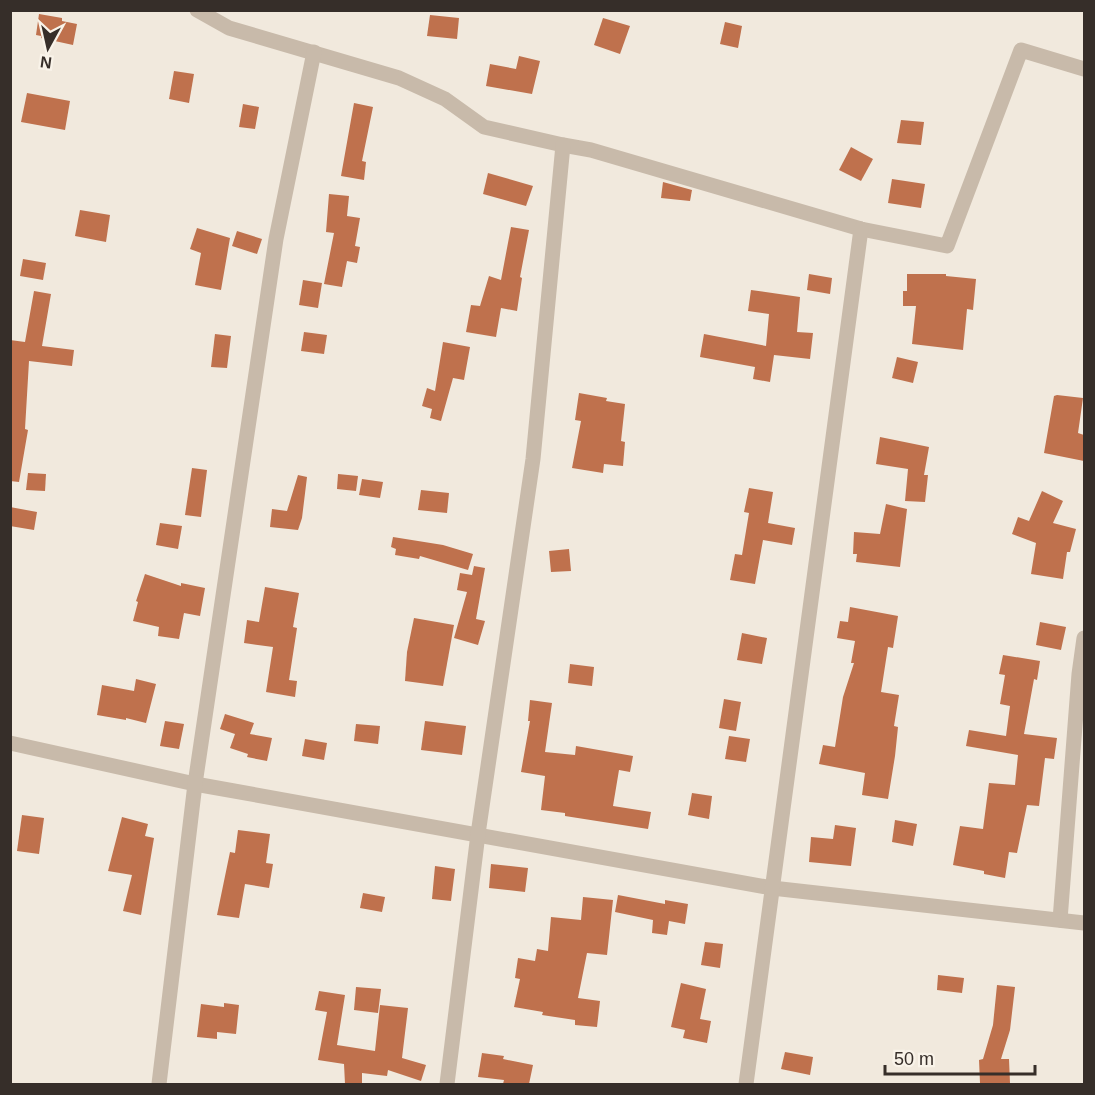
<svg xmlns="http://www.w3.org/2000/svg" width="1095" height="1095" viewBox="0 0 1095 1095" font-family="Arial,sans-serif">
<style>
.building{fill:#bf714d}
.lines{fill:none;stroke-linecap:round;stroke-linejoin:round}
.minor{stroke:#c8baaa;stroke-width:15}
</style>
<rect width="100%" height="100%" fill="#f1e9dd"/>
<g class="building">
<path d="M39,14l23,4v3l15,3 -4,21 -32,-7v-2l-5,-1z"/>
<path d="M430,15l29,3 -2,21 -30,-3z"/>
<path d="M603,18l27,8 -10,28 -26,-9z"/>
<path d="M725,22l17,4 -4,22 -18,-4z"/>
<path d="M519,56l21,5 -8,33 -46,-8 4,-22 26,5z"/>
<path d="M174,71l20,3 -5,29 -20,-4z"/>
<path d="M27,93l43,8 -5,29 -44,-8z"/>
<path d="M354,103l19,4 -11,54 4,1 -2,18 -23,-4z"/>
<path d="M243,104l16,3 -4,22 -16,-2z"/>
<path d="M901,120l23,2 -3,23 -24,-2z"/>
<path d="M851,147l22,12 -12,22 -22,-11z"/>
<path d="M488,173l45,13 -7,20 -43,-12z"/>
<path d="M892,179l33,5 -4,24 -33,-5z"/>
<path d="M663,182l29,8 -2,11 -29,-3z"/>
<path d="M329,194l20,2 -2,20 13,2 -5,28 5,1 -3,16 -10,-2 -5,26 -18,-3 10,-51 -8,-1z"/>
<path d="M80,210l30,5 -4,27 -31,-6z"/>
<path d="M511,227l18,3 -9,47 2,1 -5,33 -16,-3 -5,29 -30,-5 5,-27 9,1 9,-30 12,4z"/>
<path d="M197,228l33,10 -9,52 -26,-5 6,-32 -11,-4z"/>
<path d="M237,231l25,8 -5,15 -25,-8z"/>
<path d="M23,259l23,4 -3,17 -23,-4z"/>
<path d="M809,274l23,4 -2,16 -23,-4z"/>
<path d="M907,274h39v2l30,3 -3,31 -6,-1 -4,41 -51,-6 4,-38h-13v-15h4z"/>
<path d="M303,280l19,3 -4,25 -19,-3z"/>
<path d="M751,290l49,7 -3,35 16,1 -3,26 -36,-4 -4,27 -17,-3 2,-12 -55,-10 4,-23 62,12 3,-32 -21,-3z"/>
<path d="M34,291l17,3 -9,52 32,4 -2,16 -43,-5 -4,68 3,1 -9,52 -9,-1v-141l15,2z"/>
<path d="M304,332l23,3 -3,19 -23,-3z"/>
<path d="M215,334l16,2 -4,32 -16,-1z"/>
<path d="M443,342l27,5 -6,33 -11,-2 -12,43 -11,-3 2,-9 -10,-3 5,-18 8,3z"/>
<path d="M897,357l21,5 -5,21 -21,-5z"/>
<path d="M579,393l28,5 -1,3 19,3 -4,37 4,1 -2,24 -19,-2 -1,9 -31,-5 9,-47 -6,-1z"/>
<path d="M1057,395l26,3 -5,35 6,2v26l-40,-8 10,-57z"/>
<path d="M880,437l49,10 -5,28h4l-3,27 -20,-1 3,-32 -32,-5z"/>
<path d="M192,468l15,2 -6,47 -16,-2z"/>
<path d="M28,473l18,1 -1,17 -19,-1z"/>
<path d="M338,474l20,2 -2,15 -19,-2z"/>
<path d="M298,475l9,2 -5,41 -4,12 -28,-3 2,-18 15,2z"/>
<path d="M362,479l21,3 -3,16 -21,-3z"/>
<path d="M749,488l24,4 -5,31 27,5 -3,17 -29,-5 -8,44 -25,-4 5,-26 7,1 7,-42 -5,-1z"/>
<path d="M421,490l28,3 -2,20 -29,-3z"/>
<path d="M1042,491l21,10 -10,22 23,6 -6,23h-3l-4,27 -32,-5 5,-31 -24,-9 6,-17 11,4z"/>
<path d="M886,504l21,5 -7,58 -44,-5 1,-8h-4l1,-22 26,2z"/>
<path d="M10,507l27,5 -3,18 -24,-4z"/>
<path d="M160,523l22,3 -4,23 -22,-4z"/>
<path d="M393,537l50,8 30,9 -5,16 -48,-14 -1,3 -24,-4 1,-6 -5,-2z"/>
<path d="M569,549l2,22 -20,1 -2,-21z"/>
<path d="M474,566l11,2 -9,51 9,2 -7,24 -24,-7 13,-46 -10,-2 3,-17 12,2z"/>
<path d="M145,574l36,12v-3l24,5 -5,28 -16,-3 -5,26 -21,-3 1,-9 -26,-6 5,-19 -2,-1z"/>
<path d="M265,587l34,6 -6,34 4,1 -8,52 8,1 -2,16 -29,-5 7,-45 -29,-4 3,-23 12,2z"/>
<path d="M850,607l48,9 -5,32 -5,-1 -7,45 18,3 -5,31 4,1 -3,29 -7,43 -26,-4 3,-22 -46,-9 4,-19 12,2 8,-50 11,-34h-3l4,-22 -18,-3 3,-17 8,1z"/>
<path d="M414,618l40,7 -11,61 -38,-5 2,-29z"/>
<path d="M1040,622l26,5 -5,23 -25,-5z"/>
<path d="M742,633l25,5 -5,26 -25,-4z"/>
<path d="M1003,655l37,6 -3,19 -3,-1 -10,55 33,4 -3,21 -9,-1 -6,48 -12,-1 -10,48 -8,-1 -4,26 -21,-4v-3l-31,-6 7,-39 23,3 6,-46 26,2 3,-30 -52,-9 3,-16 37,6 4,-30 -10,-2 5,-29 -6,-1z"/>
<path d="M570,664l24,3 -2,19 -24,-3z"/>
<path d="M136,679l20,5 -10,39 -20,-5v2l-29,-5 5,-30 32,6z"/>
<path d="M724,699l17,3 -5,29 -17,-3z"/>
<path d="M530,700l22,3 -7,49 30,3 1,-9 57,10 -3,16 -11,-2 -6,36 38,6 -3,17 -83,-13v-3l-24,-3 4,-34 -24,-4 9,-51h-2z"/>
<path d="M225,714l29,9 -4,11 22,4 -5,23 -20,-4 1,-3 -18,-6 5,-14 -15,-5z"/>
<path d="M165,721l19,3 -5,25 -19,-3z"/>
<path d="M425,721l41,5 -4,29 -41,-5z"/>
<path d="M356,724l24,2 -2,18 -24,-3z"/>
<path d="M729,736l21,3 -4,23 -21,-3z"/>
<path d="M305,739l22,4 -3,17 -22,-4z"/>
<path d="M692,793l20,3 -3,23 -21,-4z"/>
<path d="M22,815l22,3 -5,36 -22,-3z"/>
<path d="M122,817l26,7 -3,12 9,2 -13,77 -18,-4 9,-36 -24,-4z"/>
<path d="M895,820l22,4 -4,22 -21,-4z"/>
<path d="M835,825l21,3 -5,38 -42,-4 2,-25 22,2z"/>
<path d="M238,830l32,4 -4,29 7,1 -4,24 -24,-4 -6,34 -22,-3 13,-63 5,1z"/>
<path d="M491,864l37,4 -3,24 -36,-4z"/>
<path d="M435,866l20,3 -4,32 -19,-2z"/>
<path d="M363,893l22,4 -3,15 -22,-4z"/>
<path d="M618,895l47,9v-4l23,4 -3,20 -16,-3 -2,14 -15,-2 1,-13 -38,-8z"/>
<path d="M583,897l30,3 -6,55 -20,-2 -9,45 22,3 -3,26 -22,-2v-5l-33,-5 1,-3 -29,-5 6,-28 -5,-1 3,-20 17,3 2,-12 11,2 3,-34 30,3z"/>
<path d="M705,942l18,2 -3,24 -19,-3z"/>
<path d="M938,975l26,3 -2,15 -25,-3z"/>
<path d="M681,983l25,6 -6,30 11,2 -4,22 -24,-5 2,-8 -14,-3z"/>
<path d="M997,985l18,2 -5,43 -9,29h8l1,24h-30l-1,-23 4,-1 10,-34z"/>
<path d="M356,987l25,2 -3,24 -24,-3z"/>
<path d="M319,991l26,4 -8,50 38,6 5,-46 28,3 -6,50 24,7 -5,16 -33,-11 -1,6 -25,-3v11h-17l-1,-20 -26,-4 9,-48 -12,-2z"/>
<path d="M224,1003l15,2 -3,29 -19,-2v7l-20,-2 4,-33 23,3z"/>
<path d="M785,1052l28,5 -3,18 -29,-6z"/>
<path d="M482,1053l22,3 -1,3 30,6 -4,19h-26l1,-4 -26,-3z"/>
</g>
<g class="lines">
<g class="minor">
<path d="M197,10l32,18 170,50 46,21 39,28 79,18 28,5 270,79 86,17 74,-196 63,19"/>
<path d="M10,743l185,41 577,104 312,35"/>
<path d="M1060,920l19,-246 5,-36"/>
<path d="M159,1084l36,-300 81,-545 38,-187"/>
<path d="M447,1084l31,-250 55,-375 30,-314"/>
<path d="M746,1084l115,-855"/>
</g>
</g>
<rect width="1095" height="1095" fill="none" stroke="#362e29" stroke-width="24"/>
<g transform="translate(48 48) rotate(188)" stroke="#f9f3e9" stroke-width="4.5" paint-order="stroke">
<path d="M0-4.5L10 22L0 15L-10 22Z" fill="#362e29"/>
<text y="-9" font-size="16" font-weight="bold" text-anchor="middle" fill="#362e29">N</text>
</g>
<path d="M885 1065v9h150v-9" fill="none" stroke="#362e29" stroke-width="3"/>
<text x="894" y="1065" font-size="18" fill="#362e29" stroke="#f9f3e9" stroke-width="4.5" paint-order="stroke">50 m</text>
</svg>
